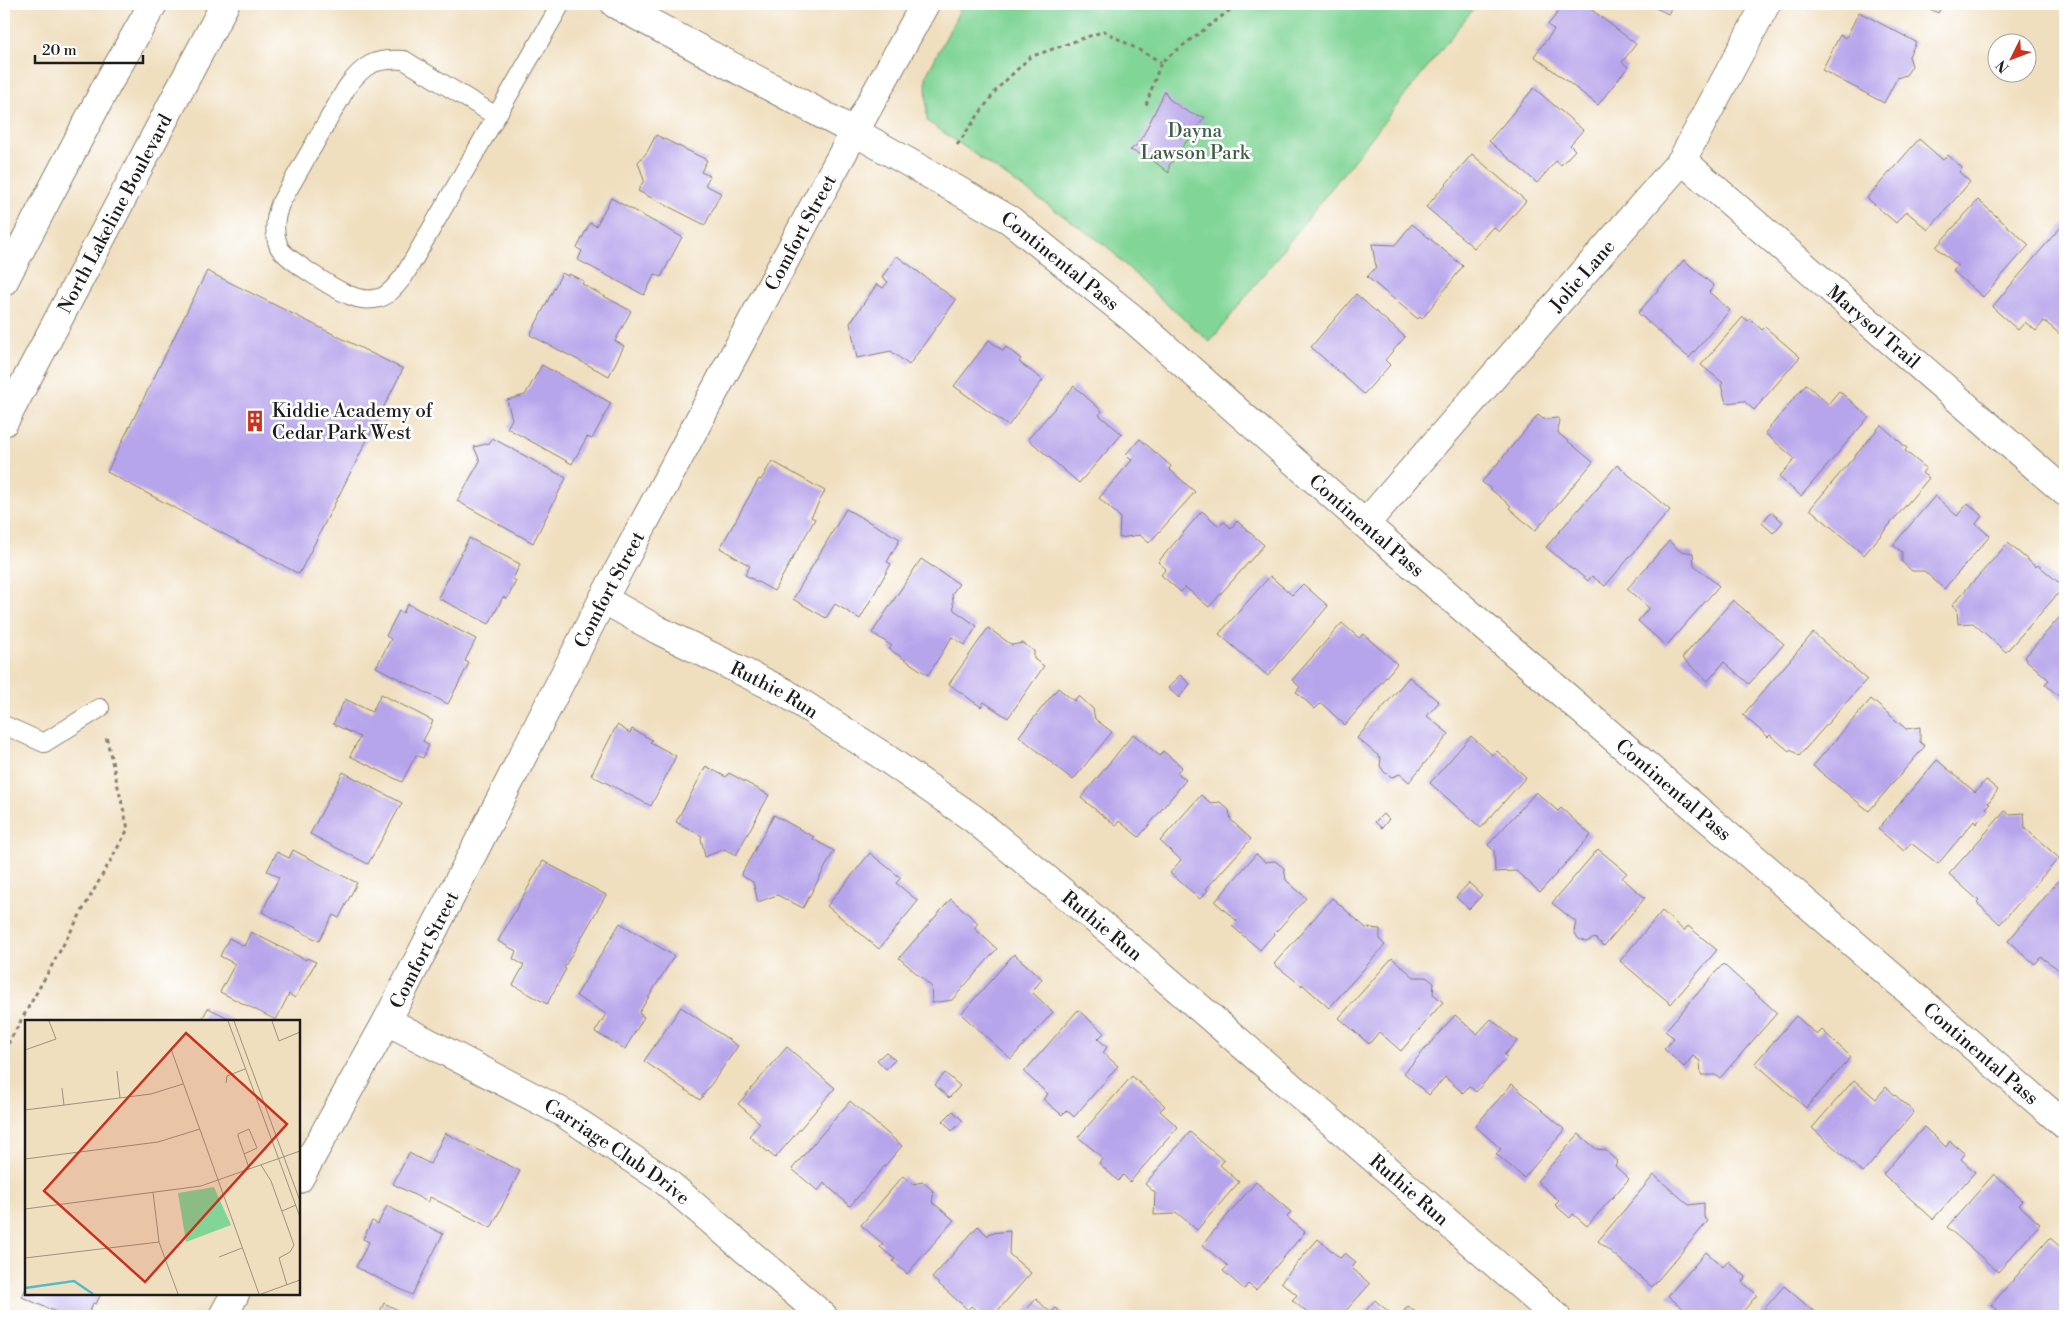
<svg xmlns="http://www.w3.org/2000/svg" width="2069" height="1320" viewBox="0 0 2069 1320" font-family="'Libre Bodoni',serif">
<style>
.green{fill:#81d597;stroke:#4e785a}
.building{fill:#b7a5eb}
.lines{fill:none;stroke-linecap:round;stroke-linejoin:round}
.service-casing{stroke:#867e6e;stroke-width:20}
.minor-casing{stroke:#867e6e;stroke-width:30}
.tertiary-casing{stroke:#867e6e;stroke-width:30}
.secondary-casing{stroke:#867e6e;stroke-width:30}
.path{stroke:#867e6e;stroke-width:3;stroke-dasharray:4 4;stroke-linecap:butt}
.service{stroke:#fff;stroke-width:18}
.minor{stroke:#fff;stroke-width:28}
.tertiary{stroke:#fff;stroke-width:28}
.secondary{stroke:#fff;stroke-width:28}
.labels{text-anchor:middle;stroke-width:5;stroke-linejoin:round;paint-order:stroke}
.park-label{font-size:19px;fill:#3f5d47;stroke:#fff}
.street-label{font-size:19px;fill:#1c1c1c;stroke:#fff}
.poi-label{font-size:19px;fill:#1c1c1c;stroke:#fff;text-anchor:start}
.inset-river{fill:none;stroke:#50bccb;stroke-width:2.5}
.inset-road{fill:none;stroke:#9b917e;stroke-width:1}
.view{fill:#c8321e;fill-opacity:0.15;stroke:#c8321e;stroke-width:2.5}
.inset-edge{fill:none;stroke:#1c1c1c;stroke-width:2.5}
</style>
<rect width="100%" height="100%" fill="#fff"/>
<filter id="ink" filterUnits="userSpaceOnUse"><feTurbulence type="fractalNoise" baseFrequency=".02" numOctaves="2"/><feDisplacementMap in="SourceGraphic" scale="10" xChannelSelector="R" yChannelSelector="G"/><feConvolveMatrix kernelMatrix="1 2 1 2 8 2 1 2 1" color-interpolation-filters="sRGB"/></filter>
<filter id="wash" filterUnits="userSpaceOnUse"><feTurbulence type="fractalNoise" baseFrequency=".0096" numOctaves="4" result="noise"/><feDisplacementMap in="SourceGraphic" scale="20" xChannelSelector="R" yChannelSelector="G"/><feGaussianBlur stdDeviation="1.12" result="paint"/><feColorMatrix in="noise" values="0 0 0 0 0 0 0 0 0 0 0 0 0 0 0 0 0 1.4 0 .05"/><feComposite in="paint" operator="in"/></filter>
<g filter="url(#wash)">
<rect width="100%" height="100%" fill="#f0dfbf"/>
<path class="green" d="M963,4h514l-267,338 -55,-48 -50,-49 -178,-124 -1,-45z"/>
<g id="blocks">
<g class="building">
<path d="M1564,4l7,3 2,-3h11l52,40 -14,18 6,5 -30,38 -64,-49 20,-26 -6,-5z"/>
<path d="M1648,4h25l-5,10z"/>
<path d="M1921,4h22l-5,9z"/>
<path d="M1859,12l57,30 -7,14 3,10 -6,9 -9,3 -13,25 -62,-33 18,-35 6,3z"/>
<path d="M1534,88l49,42 -13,15 5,5 -14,15 -5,-4 -19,22 -48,-42z"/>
<path d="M1165,91l3,7 13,10 11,6 13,3 -29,38 -7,11v7l-18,-14 -21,-9 7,-5 7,-11z"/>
<path d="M656,135l51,25 -6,12 9,4 -5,9 16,8 -16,32 -67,-34 6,-11 -6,-18 9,-10z"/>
<path d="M1919,139l24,21 5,-5 14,13 -3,4 11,10 -42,48 -22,-19 -10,12 -29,-25z"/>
<path d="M1472,154l54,47 -27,31 -6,-5 -19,21 -48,-41z"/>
<path d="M611,198l71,39 -21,40 -6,-3 -11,21 -66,-35 4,-9 -5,-3 13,-25 6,3z"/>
<path d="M1978,200l51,45 -46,52 -30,-26 5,-5 -22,-19z"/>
<path d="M2065,222v106l-5,6 -16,-13 -8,10 -11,-9 -7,8 -26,-23z"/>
<path d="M1412,224l51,42 -41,53 -2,-2 -2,2 -51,-42 9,-10 -4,-23 23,1z"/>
<path d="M897,256l59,44 -47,65 -18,-14 -34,7 -7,-35 27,-39 6,4 5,-6 -6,-5z"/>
<path d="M1684,260l30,26 -5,6 21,18 -41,48 -51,-45z"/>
<path d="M207,271l196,98 -104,205 -192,-102z"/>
<path d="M562,273l6,3 1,-2 15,7 -2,3 49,27 -16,30 9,5 -15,30 -79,-41z"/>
<path d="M1356,294l49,43 -20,23 5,5 -26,29 -53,-47z"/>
<path d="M1743,317l5,4 2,-2 12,11 3,-3 35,30 -46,53 -10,-9 -18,2 -5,-18 2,-2 -22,-18z"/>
<path d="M989,340l14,11 3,-4 15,12 -2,3 24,18 -35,46 -54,-40z"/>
<path d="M542,365l69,38 -19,36 -5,-2 -15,27 -65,-36 5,-9 -5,-19 18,-5z"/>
<path d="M1806,384l22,20 11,-13 30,26 -68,79 -22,-19 16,-18 -30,-26z"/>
<path d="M1074,386l28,25 -3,4 23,19 -43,49 -51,-44z"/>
<path d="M1538,415l5,4 16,-1 -1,15 35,29 -58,69 -26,-23 2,-2 -29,-24z"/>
<path d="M1881,425l26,23 -2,3 21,17 -4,5 7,5 -65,77 -54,-46z"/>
<path d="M492,438l74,40 -33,65 -76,-42 23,-40 -6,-14 16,-4z"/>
<path d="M1140,439l31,27 -2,3 26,23 -46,51 -9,-8 -21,3 1,-21 -21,-19 33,-38 -6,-6z"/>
<path d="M772,461l53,30 -14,26 4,2 -41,72 -29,-16 5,-9 -30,-18 39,-69 2,1z"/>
<path d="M1617,465l53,45 -65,76 -13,-10 -4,5 -14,-12 -1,1 -27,-23z"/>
<path d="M1935,496l22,20 11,-13 14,13 -6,8 14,12 -46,53 -20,-18h-12l-10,-9v-10l-9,-7z"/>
<path d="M846,509l54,30 -13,23 4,2 -31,55 -25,-15 -9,14 -33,-19z"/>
<path d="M1202,511l17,15 5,-4 7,6 6,-7 27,24 -55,62 -24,-20 -4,5 -20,-17 5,-6 -8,-7z"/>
<path d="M1771,512l12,10 -10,11 -11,-10z"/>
<path d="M469,538l51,26 -7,15 3,2 -9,18 -4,-2 -14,27 -51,-26z"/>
<path d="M1669,541l11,10 13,2 1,12 25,21 -53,60 -28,-25 11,-13 -22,-19z"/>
<path d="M2008,543l28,24 2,-2 26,22 -58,65 -33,-29 -15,1 -1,-15 -5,-4z"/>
<path d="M921,559l38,25 -7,10 2,16 23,16 -12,19 -13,-8 -24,38 -39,-26 3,-3 -20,-13z"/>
<path d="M1270,576l22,19 11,-11 25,22 -60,70 -49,-42z"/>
<path d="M1733,600l51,44 -35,40 -25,-22 -16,19 -26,-23z"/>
<path d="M408,604l68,35 -11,22 4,2 -21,41 -72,-37 15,-28 -5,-3 13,-25 4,2z"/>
<path d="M2065,611v91l-20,-18 4,-4 -25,-22z"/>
<path d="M1342,623l17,15 4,-4 34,30 -52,61 -24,-22 -6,6 -19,-17 4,-5 -8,-7z"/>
<path d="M988,628l24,17 11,-2 11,8v8l10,7 -36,52 -24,-16 -3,5 -32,-23z"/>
<path d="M1813,633l54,46 -68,77 -8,-7 -2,2 -19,-16 -2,2 -25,-22z"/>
<path d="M1180,675l10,9 -11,14 -11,-10z"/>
<path d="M1409,677l30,25 -12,14 22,18 -40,48 -9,-8 -8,3 -7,-4 -5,-7 1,-8 -24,-20z"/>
<path d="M1058,688l16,13 4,-5 2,1 13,12 2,10 17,13 -39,48 -54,-44z"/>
<path d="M381,694l52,27 -10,20 6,4 -6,13 -7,-3 -14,27 -52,-26 10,-19 -27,-13 12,-25 27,13z"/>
<path d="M1871,699l35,30 14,-2v15l5,4 -56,65 -56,-45z"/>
<path d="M617,725l13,8 2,-4 20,11 -2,2 26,14 -25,50 -60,-31z"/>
<path d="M1133,734l27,22 3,-5 19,16 -5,5 9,8 -47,57 -20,-16 -3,5 -35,-28z"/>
<path d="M1471,736l21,19 5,-4 29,26 -45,51 -51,-45z"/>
<path d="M1937,760l38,32 11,-12 12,10 -10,13 2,1 -4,4 2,2 -12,14 -2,-3 -36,43 -27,-21 -7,8 -26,-22z"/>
<path d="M706,766l20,11 3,-4 40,22 -33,60 -12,-6 -19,8 -4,-19 1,-2 -26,-14z"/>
<path d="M343,772l59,31 -34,61 -58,-30z"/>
<path d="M1536,792l22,19 3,-3 30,27 -51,57 -24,-21 -21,1 -1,-21 -6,-6z"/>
<path d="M1201,795l10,8 9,-1 9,8 2,10 20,19 -45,50 2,1 -8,9 -30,-26 11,-13 -21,-19z"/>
<path d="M2005,811l4,3 15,-1 1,15 34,30 -59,66 -23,-21 2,-2 -30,-27z"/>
<path d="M1383,814l6,5 -7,9 -7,-6z"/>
<path d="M774,815l40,22 -1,2 21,12 -31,57 -26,-13 -19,7 -5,-20 -12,-7z"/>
<path d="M1598,849l29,24 -5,5 23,20 -41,48 -9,-8 -9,4 -7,-3 -5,-7 2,-10 -24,-19z"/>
<path d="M293,850l64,33 -18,35 -6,-3 -14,26 -57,-29 17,-35 -12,-6 10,-19 12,6z"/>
<path d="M870,853l31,25 -5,5 22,18 -39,48 -52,-43z"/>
<path d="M1256,854l9,8 10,-1 9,7 2,12 20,18 -46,52 -28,-24 5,-5 -22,-19z"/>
<path d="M543,861l63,34 -42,73 2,1 -19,35 -34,-19 11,-20 -11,-6 3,-8 -18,-10z"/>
<path d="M2065,873v101l-24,-17 -6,7 -27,-23z"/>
<path d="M1469,883l13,12 -13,14 -13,-12z"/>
<path d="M1332,898l34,30 14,1v11l5,5 -56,63 -27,-24v2l-28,-22z"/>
<path d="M951,899l27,24 -4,5 23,21 -45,51 -20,3 -1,-17 -32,-28z"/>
<path d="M1662,911l22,20 4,-5 29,24 -46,54 -51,-43z"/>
<path d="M620,923l54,33 -35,57 5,4 -19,32 -30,-17 11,-18 -30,-18z"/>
<path d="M251,932l55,28 1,-2 9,4 -21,36 -6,-4 -13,26 -56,-28 15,-28 -15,-8 9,-18 15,8z"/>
<path d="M1014,954l28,25 -10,13 21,20 -42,47 -50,-45z"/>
<path d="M1392,958l22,19h12l8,6 -1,11 10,8 -42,49 -22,-19 -10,12 -30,-26z"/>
<path d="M1723,964l54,49 -57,65 -5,-3h-14l-1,-14 -7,-5 -9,11 -20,-18 10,-11 -9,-7z"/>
<path d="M681,1007l57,39 -38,54 -56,-39z"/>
<path d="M208,1008l27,13h-34z"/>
<path d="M1078,1010l26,23 -6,6 9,8 -4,6 15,13 -44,51 -7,-7 -5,5 -19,-16 5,-5 -24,-22z"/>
<path d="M1455,1015l22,19 14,-15 26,22 -13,14 3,2 -31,35 -7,-6 -6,7 -18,-16 -16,18 -25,-22z"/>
<path d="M1796,1016l21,19 5,-5 29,27 -45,51 -51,-45z"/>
<path d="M787,1047l48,41 -60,70 -26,-22 11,-13 -22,-19z"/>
<path d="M886,1052l9,8 -9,9 -9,-9z"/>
<path d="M945,1073l15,13 -11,12 -14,-13z"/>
<path d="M1132,1076l33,30 -5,5 18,16 -48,55 -7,-7 -5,6 -19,-18 4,-5 -25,-21z"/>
<path d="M1854,1080l22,19 10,-12 28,25 -51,61 -51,-45z"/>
<path d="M1512,1084l53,46 -41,48 -28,-24 5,-5 -26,-23z"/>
<path d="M850,1101l52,45 -52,60 -26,-23 -6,8 -26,-22z"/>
<path d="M953,1111l10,10 -11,10 -9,-10z"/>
<path d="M1924,1127l22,20 4,-6 15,13 -4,5 14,13 -42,47 -50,-45z"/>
<path d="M1190,1132l34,29 -4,4 19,17 -42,48 -21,-18 -2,2 -20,1 1,-22 -10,-9z"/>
<path d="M445,1133l75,38 -29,57 -61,-31 -2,5 -35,-18 16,-31 21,11z"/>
<path d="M1579,1134l17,15 9,1 13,11 -3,5 14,13 -42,47 -14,-12 -3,4 -15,-13 4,-4 -22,-20z"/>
<path d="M1994,1174l29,27 -4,4 21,19 -42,48 -51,-45z"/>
<path d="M1654,1175l35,30 15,-2v14l4,4 -56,66 -54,-46z"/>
<path d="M903,1176l9,8 11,-2 11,10 -2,10 22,18 -47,54 -14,-13 2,-2 -15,-12 3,-3 -22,-19z"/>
<path d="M1256,1182l35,30 -4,5 18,15 -49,58 -8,-6 -4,5 -21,-18 5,-5 -26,-21z"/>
<path d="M387,1206l56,28 -31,61 -56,-28 13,-25 -6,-3 9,-18 6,3z"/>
<path d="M978,1226l10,10 2,-3 20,-2 -1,23 22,19 -38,43h-10l-12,-10 -3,4 -36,-32z"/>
<path d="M2050,1238l15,13v65h-61l-13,-11z"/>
<path d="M1318,1239l22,19 5,-5 11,9 -4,6 18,16 -29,32h-20l-2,-2 -8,2 -19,-16 5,-5 -16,-13z"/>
<path d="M1706,1252l17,15 5,-6 18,16 -4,5 15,13 -18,21h-47l-24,-20z"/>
<path d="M1784,1286l6,5 29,25h-61z"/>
<path d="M26,1288v6h75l-5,10 -3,-1 -5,13h-23l-43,-19z"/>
<path d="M1036,1299l15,14 5,-5 9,8h-44z"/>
<path d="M1375,1300l2,2 17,14h-33z"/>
<path d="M384,1303l26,13h-32z"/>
<path d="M1408,1306l12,10h-20z"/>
</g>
</g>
</g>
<g filter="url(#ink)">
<use href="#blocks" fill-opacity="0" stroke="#867e6e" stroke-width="1"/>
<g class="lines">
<g class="service-casing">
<g id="service">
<path d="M496,116l-92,-56c-29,-2 -40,4 -57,27l-66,115c-6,14 -8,31 -2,45 5,11 57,43 70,48 9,4 19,6 30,3 10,-2 18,-14 25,-22l157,-272"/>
<path d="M4,725l40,18 56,-35"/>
</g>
</g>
<g class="minor-casing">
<g id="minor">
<path id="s1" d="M1682,160l383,332"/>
<path id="s2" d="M1365,524l317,-364 84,-156"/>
<path id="s3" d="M603,599l55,31 126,62 99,64 91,63 168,139 414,358"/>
<path id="s4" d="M387,1021l175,91 102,68 159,136"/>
<path id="s5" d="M299,1179l88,-158 216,-422 213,-397 109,-198"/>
<path d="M223,1316l12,-22"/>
</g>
</g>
<g class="tertiary-casing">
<g id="tertiary">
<path id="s6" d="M615,4l240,128 155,88 122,98 233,206 700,601"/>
</g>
</g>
<g class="secondary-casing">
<g id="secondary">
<path d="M4,281l103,-196 46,-81"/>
<path id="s7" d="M4,422l221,-418"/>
</g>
</g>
<g class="path">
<path d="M1146,105l15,-43 77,-58"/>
<path d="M957,145l40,-56 33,-32 74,-26 57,31"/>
<path d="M4,1051l124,-222 -22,-93"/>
</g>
<use href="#service" class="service"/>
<use href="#minor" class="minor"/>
<use href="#tertiary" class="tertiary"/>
<use href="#secondary" class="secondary"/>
</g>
</g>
<defs>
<g id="building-bare" transform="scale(1.725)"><path d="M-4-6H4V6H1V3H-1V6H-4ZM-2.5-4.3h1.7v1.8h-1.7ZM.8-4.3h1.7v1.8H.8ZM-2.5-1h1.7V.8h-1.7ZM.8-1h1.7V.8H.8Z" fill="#c8321e" stroke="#fff" stroke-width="2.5" paint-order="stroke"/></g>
</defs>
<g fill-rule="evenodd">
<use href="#building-bare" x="255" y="421"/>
</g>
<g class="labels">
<g class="park-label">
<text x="1195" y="137">Dayna<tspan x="1195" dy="22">Lawson Park</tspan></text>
</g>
<g class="street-label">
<text dy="7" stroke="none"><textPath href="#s7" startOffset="236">North Lakeline Boulevard</textPath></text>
<text dy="7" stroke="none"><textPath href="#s5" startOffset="1071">Comfort Street</textPath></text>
<text dy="7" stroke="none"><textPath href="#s6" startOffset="515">Continental Pass</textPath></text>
<text dy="7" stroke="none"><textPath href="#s2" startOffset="330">Jolie Lane</textPath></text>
<text dy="7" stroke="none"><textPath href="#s1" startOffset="254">Marysol Trail</textPath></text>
<text dy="7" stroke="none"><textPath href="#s6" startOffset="920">Continental Pass</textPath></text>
<text dy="7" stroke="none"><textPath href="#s5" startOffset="666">Comfort Street</textPath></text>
<text dy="7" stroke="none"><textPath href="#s3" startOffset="194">Ruthie Run</textPath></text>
<text dy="7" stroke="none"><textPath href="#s6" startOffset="1325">Continental Pass</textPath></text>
<text dy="7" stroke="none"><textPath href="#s3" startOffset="599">Ruthie Run</textPath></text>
<text dy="7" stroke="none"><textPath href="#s5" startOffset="261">Comfort Street</textPath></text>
<text dy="7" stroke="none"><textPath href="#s6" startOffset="1730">Continental Pass</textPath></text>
<text dy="7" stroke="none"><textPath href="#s4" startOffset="265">Carriage Club Drive</textPath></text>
<text dy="7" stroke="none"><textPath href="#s3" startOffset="1004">Ruthie Run</textPath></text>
</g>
<g class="poi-label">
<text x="272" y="417">Kiddie Academy of<tspan x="272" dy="22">Cedar Park West</tspan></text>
</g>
</g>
<g transform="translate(25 1020)">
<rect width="275" height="275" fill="#f0dfbf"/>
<path d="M189,167l17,38 -45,17 -8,-49z" fill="#81d597"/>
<path class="inset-river" d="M0,268l49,-7 19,13"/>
<path class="inset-road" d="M203,1l72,196M209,1l66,180M247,1l7,20 21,-9M146,29l88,245M0,30l31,-11 -7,-18M92,51l3,27M201,63l1,-7 18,-7M37,68l2,17M0,90l126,-16 32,-10M219,134l13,-6 -8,-19 -11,5v2l10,29 1,4M0,139l133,-17 42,-13M236,145l10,16 23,64 -4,7 -11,6 8,27M128,172l6,50 19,52M0,189l176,-23 99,-35M257,191l14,-6M194,237l23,-9M0,238l134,-16M236,274l39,-14"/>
<path class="view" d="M161,13l101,91 -142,158 -101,-91z"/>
<rect width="275" height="275" class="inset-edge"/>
</g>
<rect width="2069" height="1320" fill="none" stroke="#fff" stroke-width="20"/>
<g transform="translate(2012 58) rotate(228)"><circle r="24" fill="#ffffff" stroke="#a4a4a4"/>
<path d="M0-4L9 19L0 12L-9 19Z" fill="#c8321e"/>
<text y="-8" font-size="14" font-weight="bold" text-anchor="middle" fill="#1c1c1c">N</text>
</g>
<path d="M35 55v8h108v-8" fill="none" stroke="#1c1c1c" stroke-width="2.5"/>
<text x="42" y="55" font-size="15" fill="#1c1c1c" stroke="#ffffff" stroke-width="4" paint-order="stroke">20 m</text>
</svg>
